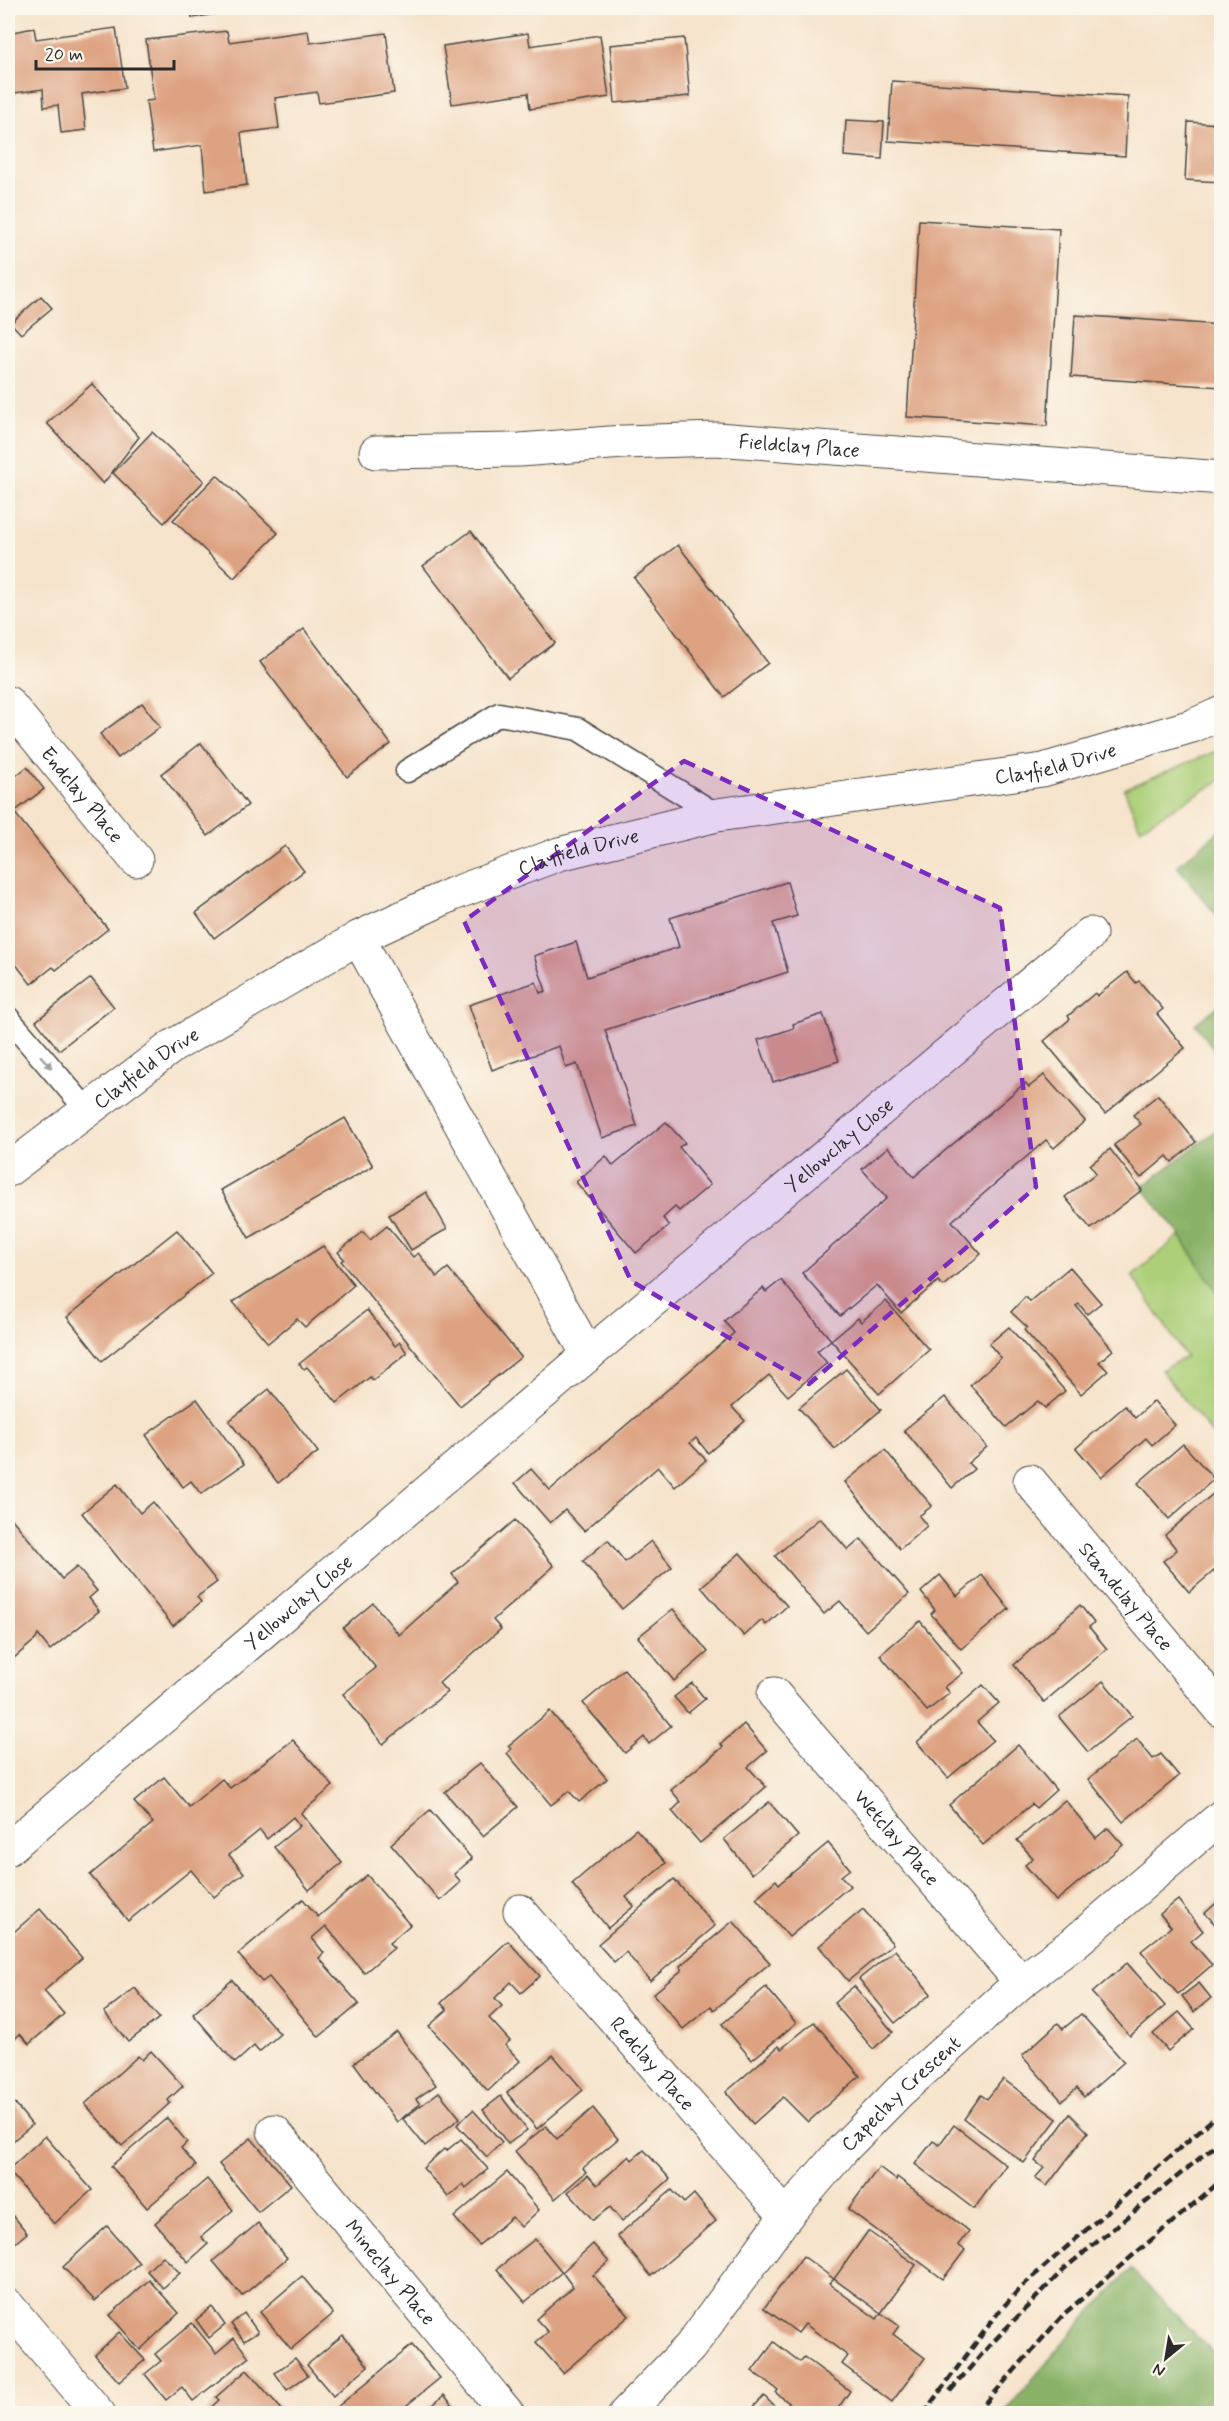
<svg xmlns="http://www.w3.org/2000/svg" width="1229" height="2421" viewBox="0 0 1229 2421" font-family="Mynerve,sans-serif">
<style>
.green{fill:#accf78;stroke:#6c7d52;stroke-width:1.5}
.forest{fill:#89b268;stroke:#5a6e4a;stroke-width:1.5}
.building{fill:#dda281}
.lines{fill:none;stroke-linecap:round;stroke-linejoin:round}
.service-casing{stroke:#494743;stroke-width:25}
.minor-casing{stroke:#494743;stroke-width:35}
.service{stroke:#fff;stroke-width:22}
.minor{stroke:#fff;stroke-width:33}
.rail{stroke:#2b2b2b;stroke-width:4.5;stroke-dasharray:9 4.5;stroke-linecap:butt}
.oneway{fill:#a0a0a0}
.marked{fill:#7b2cbf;fill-opacity:0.2;stroke:#7b2cbf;stroke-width:4.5;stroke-dasharray:12 8;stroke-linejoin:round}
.labels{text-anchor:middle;stroke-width:4.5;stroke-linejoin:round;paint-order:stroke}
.street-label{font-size:20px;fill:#2b2b2b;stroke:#fbf7ec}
</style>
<rect width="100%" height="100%" fill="#fbf7ec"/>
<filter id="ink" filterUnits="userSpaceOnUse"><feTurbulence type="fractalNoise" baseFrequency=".0167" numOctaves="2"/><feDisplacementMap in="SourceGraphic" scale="12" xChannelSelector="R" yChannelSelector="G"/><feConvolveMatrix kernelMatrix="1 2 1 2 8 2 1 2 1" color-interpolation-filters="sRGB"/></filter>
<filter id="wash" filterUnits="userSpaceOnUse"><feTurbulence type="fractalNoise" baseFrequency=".008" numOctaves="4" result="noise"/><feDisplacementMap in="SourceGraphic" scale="24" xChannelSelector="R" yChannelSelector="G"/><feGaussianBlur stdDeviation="1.35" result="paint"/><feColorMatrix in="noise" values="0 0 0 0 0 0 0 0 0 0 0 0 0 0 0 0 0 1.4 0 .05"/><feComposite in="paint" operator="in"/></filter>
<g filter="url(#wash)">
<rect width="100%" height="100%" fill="#f6e3cb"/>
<g class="green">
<path d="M1221,749v31l-81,48 -16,-39z"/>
<path d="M1180,1235l38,58 3,-2v154l-60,-75 25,-13 -54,-81z"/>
</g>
<g class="forest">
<path d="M1221,829v92l-44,-55z"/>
<path d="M1221,1004v55l-26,-35z"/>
<path d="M1221,1127l1,164 -4,3 -38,-59 -38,-48z"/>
<path d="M1131,2269l90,92v52h-217l66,-78z"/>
</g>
<g id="blocks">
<g class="building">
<path d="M191,8h34l1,4 -34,6z"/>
<path d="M34,28l2,11 80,-11 9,60 -43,6 4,36 -25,3 -3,-28 -14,2 -1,-18 -35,5v-61z"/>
<path d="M227,31l2,11 79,-11 2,12 76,-10 8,60 -75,10 -2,-11 -42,6 4,30 -38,5 6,52 -41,6 -4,-46 -49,7 -7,-51 8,-1 -8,-60z"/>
<path d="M528,33l2,13 70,-11 9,62 -79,12 -2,-16 -76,11 -9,-58z"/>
<path d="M684,38l6,58 -75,7 -5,-58z"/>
<path d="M892,81l236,15 -3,60 -237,-15z"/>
<path d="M846,120l38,2 -2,37 -38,-3z"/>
<path d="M1188,122l33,2v58l-36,-2z"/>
<path d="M919,220l140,9 -12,197 -140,-9z"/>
<path d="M41,296l11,12 -31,26 -10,-11z"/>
<path d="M1075,315l146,10v62l-150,-10z"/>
<path d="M92,384l47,53 -36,47 -56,-61z"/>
<path d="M152,432l52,49 -40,42 -51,-50z"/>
<path d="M217,475l61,58 -44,45 -61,-58z"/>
<path d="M471,531l84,112 -47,35 -85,-112z"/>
<path d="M678,545l90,118 -44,34 -90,-119z"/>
<path d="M304,629l87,115 -44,33 -87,-115z"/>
<path d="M142,703l18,24 -42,31 -18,-24z"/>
<path d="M201,743l47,62 -40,31 -47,-62z"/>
<path d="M27,767l17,22 -30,23 94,117 -52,41 -3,-3 -22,17 -23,-30v-172z"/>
<path d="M285,846l19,25 -90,67 -18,-25z"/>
<path d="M787,882l10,34 -24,7 15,49 -183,58 32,96 -35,12 -25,-74 -11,4 -7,-22 -67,24 -23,-65 67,-23 4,11 6,-2 -12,-35 42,-14 11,35 92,-30 -9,-29z"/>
<path d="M1127,972l9,11 3,-2 24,28 -6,5 28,34 -80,66 -61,-73 26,-22 -2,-3 27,-23 2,3z"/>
<path d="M91,978l23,29 -55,43 -23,-29z"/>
<path d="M823,1014l16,47 -66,21 -15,-42 36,-12 -1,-4z"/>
<path d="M1044,1075l41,46 -31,27 -8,-8 -94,81 29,33 -38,32 -5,-5 -37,32 -24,-28 -37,31 -38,-43 85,-75 -25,-29 26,-22 26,30 111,-94 4,4z"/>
<path d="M1158,1095l38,47 -24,20 -5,-6 -26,22 -27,-33 27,-21 -8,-9z"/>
<path d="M345,1118l28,48 -124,72 -28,-48z"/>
<path d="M666,1122l19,21 -6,4 31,38 -31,26 -4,-4 -12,11 6,8 -33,27 -60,-71 30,-26 7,10z"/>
<path d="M1110,1149l32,41 -51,39 -26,-32 31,-24 -6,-8z"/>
<path d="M426,1192l21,37 -36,21 -22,-35z"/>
<path d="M387,1226l26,31 5,-4 19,24 11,-9 73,89 -61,49 -119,-145 3,-2 -6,-7 25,-20 7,8z"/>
<path d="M177,1230l35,43 -110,88 -35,-44z"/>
<path d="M323,1246l31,39 -49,42 -8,-8 -29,24 -35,-41z"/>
<path d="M1070,1267l31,36 -14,11 -8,-10 -3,2 37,44 -14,12 9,9 -27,23 -57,-64 3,-3 -16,-15 14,-15 5,4z"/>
<path d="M781,1280l50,60 -14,11 10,12 -39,33 -19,-21 -37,32 13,14 -37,32 -12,-15 -6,5 16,17 -31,27 -17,-20 -74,64 -19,-21 -15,13 -35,-40 16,-14 19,21 184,-157 -10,-12 39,-33 3,4z"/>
<path d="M886,1301l43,49 -50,44 -48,-54 27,-22 3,4z"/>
<path d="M367,1310l28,36 5,-4 7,11 -34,27 -3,-3 -33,26 -30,-36 -3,2 -5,-5z"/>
<path d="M1009,1327l56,64 -20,17 -7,-7 -32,26 -36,-42 31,-27 -12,-14z"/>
<path d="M846,1369l35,41 -46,39 -36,-41z"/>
<path d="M269,1389l49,63 -40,31 -49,-62z"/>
<path d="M945,1397l42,50 -19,16 6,6 -22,19 -48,-58z"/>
<path d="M197,1399l47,65 -43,30 -10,-13 -8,6 -37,-52z"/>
<path d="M1154,1401l21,24 -23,20 -6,-7 -45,39 -25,-29 49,-42 10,12z"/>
<path d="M1183,1444l31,35 -45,40 -31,-36z"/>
<path d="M885,1450l47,56 -13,10 8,10 -27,23 -55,-67z"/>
<path d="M117,1484l23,29 13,-11 64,80 -20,15 4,5 -28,24 -91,-113z"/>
<path d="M1221,1487v78l-32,27 -26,-31 14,-11 -12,-15z"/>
<path d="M820,1518l28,32 13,-11 48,55 -43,37 -26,-30 -16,13 -49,-58z"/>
<path d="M12,1519l50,60 15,-12 20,24 -8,7 10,13 -49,39 -12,-15 -2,4 -28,24v-141z"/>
<path d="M515,1520l39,46 -61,54 8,9 -62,54 8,9 -64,52 -40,-50 33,-26 -33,-40 30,-25 26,32 59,-53 -6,-8z"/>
<path d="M608,1540l17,22 26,-21 21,26 -50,42 -39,-48z"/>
<path d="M740,1553l47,53 -21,19 -4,-5 -18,16 -43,-49z"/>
<path d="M940,1575l17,21 25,-21 27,34 -48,40 -30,-35 4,-4 -14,-18z"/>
<path d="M1080,1605l14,18 -5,4 18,22 -63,53 -30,-37z"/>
<path d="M673,1609l35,43 -34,29 -36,-44z"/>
<path d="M920,1621l43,52 -18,14 5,6 -23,18 -47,-56z"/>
<path d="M624,1669l47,57 -22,18 -5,-7 -19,16 -42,-50z"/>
<path d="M1103,1681l29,35 -44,36 -29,-35z"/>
<path d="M692,1683l13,16 -17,14 -14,-16z"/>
<path d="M983,1685l16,18 -22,19 16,18 -45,38 -31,-36z"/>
<path d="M550,1711l57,68 -28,23 -10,-11 -18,14 -44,-52 4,-4 -3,-3z"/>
<path d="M744,1724l23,27 -19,16 18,20 -66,56 -28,-32 9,-9 -10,-12 52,-43 -2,-3z"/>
<path d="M1137,1739l16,20 8,-5 18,22 -56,46 -35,-43z"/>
<path d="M293,1740l40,46 -32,27 41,50 -33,27 -35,-43 26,-21 -7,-9 -26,22 -7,-9 -31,25 15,18 -30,24 -23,-27 -63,51 -38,-46 63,-52 -19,-21 30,-25 25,30 33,-28 8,9z"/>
<path d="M1018,1745l38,45 -20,18 -4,-4 -49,41 -34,-40z"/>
<path d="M480,1763l38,44 -35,29 -38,-44z"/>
<path d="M1065,1800l31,38 12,-10 15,17 -67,56 -31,-36 8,-7 -16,-18z"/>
<path d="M769,1802l29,34 -46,38 -28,-35z"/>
<path d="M430,1810l42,49 -18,15 7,8 -21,19 -49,-57z"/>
<path d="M636,1829l30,34 -40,34 8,9 -26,22 -36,-44z"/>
<path d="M828,1843l22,26 -9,7 9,10 -61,51 -33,-39 20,-18 3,4z"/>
<path d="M367,1875l43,50 -21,18 5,5 -30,25 -38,-47 -14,12 12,15 -5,5 40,46 -40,33 -50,-60 -7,5 -24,-28 65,-55 15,18z"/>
<path d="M674,1879l41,47 -65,55 -24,-29 -12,10 -16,-18z"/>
<path d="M1221,1899v32l-16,-18z"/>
<path d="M1178,1900l25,31 -12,10 21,24 -34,29 -37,-43 30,-24 -11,-13z"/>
<path d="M40,1909l42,49 -38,33 20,23 -35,30 -9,-10 -12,11v-108z"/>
<path d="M863,1909l30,35 -45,37 -29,-35z"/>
<path d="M733,1921l37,42 -56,47 -3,-4 -28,23 -30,-35 29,-24 -2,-4z"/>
<path d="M508,1941l32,35 -19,17 -10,-11 -16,16 7,8 -13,12 21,23 -5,4 15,16 -32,30 -59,-65 18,-16 -6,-7z"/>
<path d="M895,1950l36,44 -36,29 -36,-44z"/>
<path d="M1127,1963l38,43 -35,30 -38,-43z"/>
<path d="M232,1980l48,54 -21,18 -5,-6 -19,17 -42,-49z"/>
<path d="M1199,1983l12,15 -17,14 -12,-16z"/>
<path d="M854,1986l39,46 -20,17 -39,-46z"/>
<path d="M766,1987l30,36 -44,37 -30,-36z"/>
<path d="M135,1988l24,30 -31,24 -24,-30z"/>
<path d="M1179,2012l15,17 -26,22 -15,-17z"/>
<path d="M1081,2014l43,48 -40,35 -7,-9 -15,13 -40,-45 36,-33 5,6z"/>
<path d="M814,2022l46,54 -52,46 -25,-25 -30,27 -27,-32 53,-46 2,3z"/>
<path d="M397,2032l39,53 -20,14 4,5 -23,18 -43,-59z"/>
<path d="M151,2051l32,35 -15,14 2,3 -48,43 -37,-42 53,-48 4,4z"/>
<path d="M553,2055l30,35 -46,39 -30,-36z"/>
<path d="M1003,2079l54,40 -33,44 -60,-44 17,-24 6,4z"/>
<path d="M439,2092l21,26 -35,28 -22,-27z"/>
<path d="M8,2095l24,30 -24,20z"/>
<path d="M501,2096l26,34 -19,14 -25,-34z"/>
<path d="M593,2108l25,31 -35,29 3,4 -31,27 -40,-48 31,-25 11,13z"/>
<path d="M473,2110l29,32 -15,15 -30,-32z"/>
<path d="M1070,2114l18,18 -41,54 -12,-8 9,-10 -9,-7z"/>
<path d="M167,2118l20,24 -6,6 15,18 -49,42 -36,-42z"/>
<path d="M954,2125l52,40 -32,44 -59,-45 18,-23 6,4z"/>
<path d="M45,2136l47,54 -38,34 -46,-54z"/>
<path d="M251,2138l40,47 -33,27 -39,-48z"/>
<path d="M461,2139l27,30 -22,19 -3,-4 -15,13 -25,-29 21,-19 2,2z"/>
<path d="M644,2150l26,29 -48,42 -12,-14 -17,13 -25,-28 20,-17 9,10 32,-29 3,4z"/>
<path d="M879,2167l17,13 1,-3 72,54 -11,14 7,5 -22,29 -95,-70z"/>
<path d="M507,2172l32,38 -18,17 -9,-10 -33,28 -25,-28z"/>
<path d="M207,2179l26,31 -32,27 7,7 -20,18 -33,-39z"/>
<path d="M672,2190l12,13 10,-9 22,27 -65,55 -34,-40z"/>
<path d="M8,2209l19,24 -19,16z"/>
<path d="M258,2223l29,35 -45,38 -29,-35z"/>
<path d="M107,2226l32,37 -44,38 -32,-34z"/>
<path d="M868,2231l48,34 -35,48 -47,-34z"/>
<path d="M535,2239l27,33 -37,30 -28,-33z"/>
<path d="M593,2244l16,18 -16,13 36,41 -66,57 -27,-31 12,-10 -12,-13 37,-32 -11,-15z"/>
<path d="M163,2256l17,17 -17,15 -16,-17z"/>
<path d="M803,2256l31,23 -5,5 48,35 4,-6 18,13 -6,8 32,24 -33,44 -50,-38 6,-8 -43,-32 -7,9 -34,-25z"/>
<path d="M302,2276l31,38 -42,35 -31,-37z"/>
<path d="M149,2280l30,33 -39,37 -30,-35z"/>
<path d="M212,2307l13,18 -16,13 -13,-18z"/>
<path d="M244,2313l14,19 -14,9 -13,-17z"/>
<path d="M192,2323l24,30 18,-15 15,19 -56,44 -11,-14 -16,13 -21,-26 16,-13 -6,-7z"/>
<path d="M119,2332l26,28 -26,22 -24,-27z"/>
<path d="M343,2335l25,31 -35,30 -26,-31z"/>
<path d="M774,2342l26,20 4,-5 46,34 -16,23h-30l-28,-21 2,-3 -26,-19z"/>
<path d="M412,2345l28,33 -33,27 7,9h-73l-5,-6z"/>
<path d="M295,2358l13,17 -21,15 -12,-17z"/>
<path d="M247,2370l37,42 -80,2 15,-14 -3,-3z"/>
<path d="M444,2395l16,19h-37z"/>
<path d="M764,2396l18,18h-35z"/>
</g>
</g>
</g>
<g filter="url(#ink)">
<use href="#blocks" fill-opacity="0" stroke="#494743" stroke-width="1.5"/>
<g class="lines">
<g class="service-casing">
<g id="service">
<path d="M407,771l92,-57 79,15 139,86"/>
<path d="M8,1018l79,92"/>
</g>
</g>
<g class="minor-casing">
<g id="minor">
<path id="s1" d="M376,452l144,-2 103,-8 94,-3 505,39"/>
<path id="s2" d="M8,703l128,157"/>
<path d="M358,938l230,417"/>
<path id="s3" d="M8,1170l165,-124 185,-108 95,-44 106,-40 158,-39 326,-45 149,-44 30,-13"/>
<path id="s4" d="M1030,1481l192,230"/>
<path id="s5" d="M774,1694l247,288"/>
<path id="s6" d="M8,1849l580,-494 502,-421"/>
<path id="s7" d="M520,1911l266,305"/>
<path id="s8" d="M274,2131l234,283"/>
<path d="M8,2306l91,108"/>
<path id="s9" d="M625,2414l65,-67 96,-131 58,-68 56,-57 121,-109 53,-39 148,-127"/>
</g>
</g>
<use href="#service" class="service"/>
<use href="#minor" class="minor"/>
<g class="rail">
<path d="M950,2391l39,-45 76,-78 157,-128"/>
<path d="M923,2414l75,-101 23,-26 201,-176"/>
<path d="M976,2414l89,-101 157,-133"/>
</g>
</g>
<defs><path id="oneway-solid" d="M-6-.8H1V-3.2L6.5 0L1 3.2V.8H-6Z" transform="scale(1.5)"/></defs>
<use class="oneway" href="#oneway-solid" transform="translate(46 1062) rotate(49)"/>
</g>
<path class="marked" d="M684,761l316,147 36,279 -227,197 -178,-103 -167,-360z"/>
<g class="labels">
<g class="street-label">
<text dy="7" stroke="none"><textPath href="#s1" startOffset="424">Fieldclay Place</textPath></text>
<text dy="7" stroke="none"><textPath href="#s3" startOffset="1144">Clayfield Drive</textPath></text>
<text dy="7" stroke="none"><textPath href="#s2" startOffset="118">Endclay Place</textPath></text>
<text dy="7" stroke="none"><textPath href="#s3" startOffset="658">Clayfield Drive</textPath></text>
<text dy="7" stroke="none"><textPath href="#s3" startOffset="172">Clayfield Drive</textPath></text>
<text dy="7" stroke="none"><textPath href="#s6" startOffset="1089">Yellowclay Close</textPath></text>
<text dy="7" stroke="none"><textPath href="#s4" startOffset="150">Standclay Place</textPath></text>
<text dy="7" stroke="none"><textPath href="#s6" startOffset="381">Yellowclay Close</textPath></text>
<text dy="7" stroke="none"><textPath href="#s5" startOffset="189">Wetclay Place</textPath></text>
<text dy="7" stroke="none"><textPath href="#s7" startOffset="202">Redclay Place</textPath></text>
<text dy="7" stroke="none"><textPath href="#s9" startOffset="424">Capeclay Crescent</textPath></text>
<text dy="7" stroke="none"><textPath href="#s8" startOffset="183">Mineclay Place</textPath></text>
</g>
</g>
<rect width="1229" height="2421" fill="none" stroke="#fbf7ec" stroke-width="30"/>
<g transform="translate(1166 2358) rotate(210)" stroke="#fbf7ec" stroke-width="4.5" paint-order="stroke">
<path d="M0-4.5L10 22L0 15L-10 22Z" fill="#2b2b2b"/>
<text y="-9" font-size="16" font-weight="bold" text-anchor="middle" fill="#2b2b2b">N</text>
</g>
<path d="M36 60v9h138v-9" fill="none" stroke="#2b2b2b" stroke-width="3"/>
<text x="45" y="60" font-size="18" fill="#2b2b2b" stroke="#fbf7ec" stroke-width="4.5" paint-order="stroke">20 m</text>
</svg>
